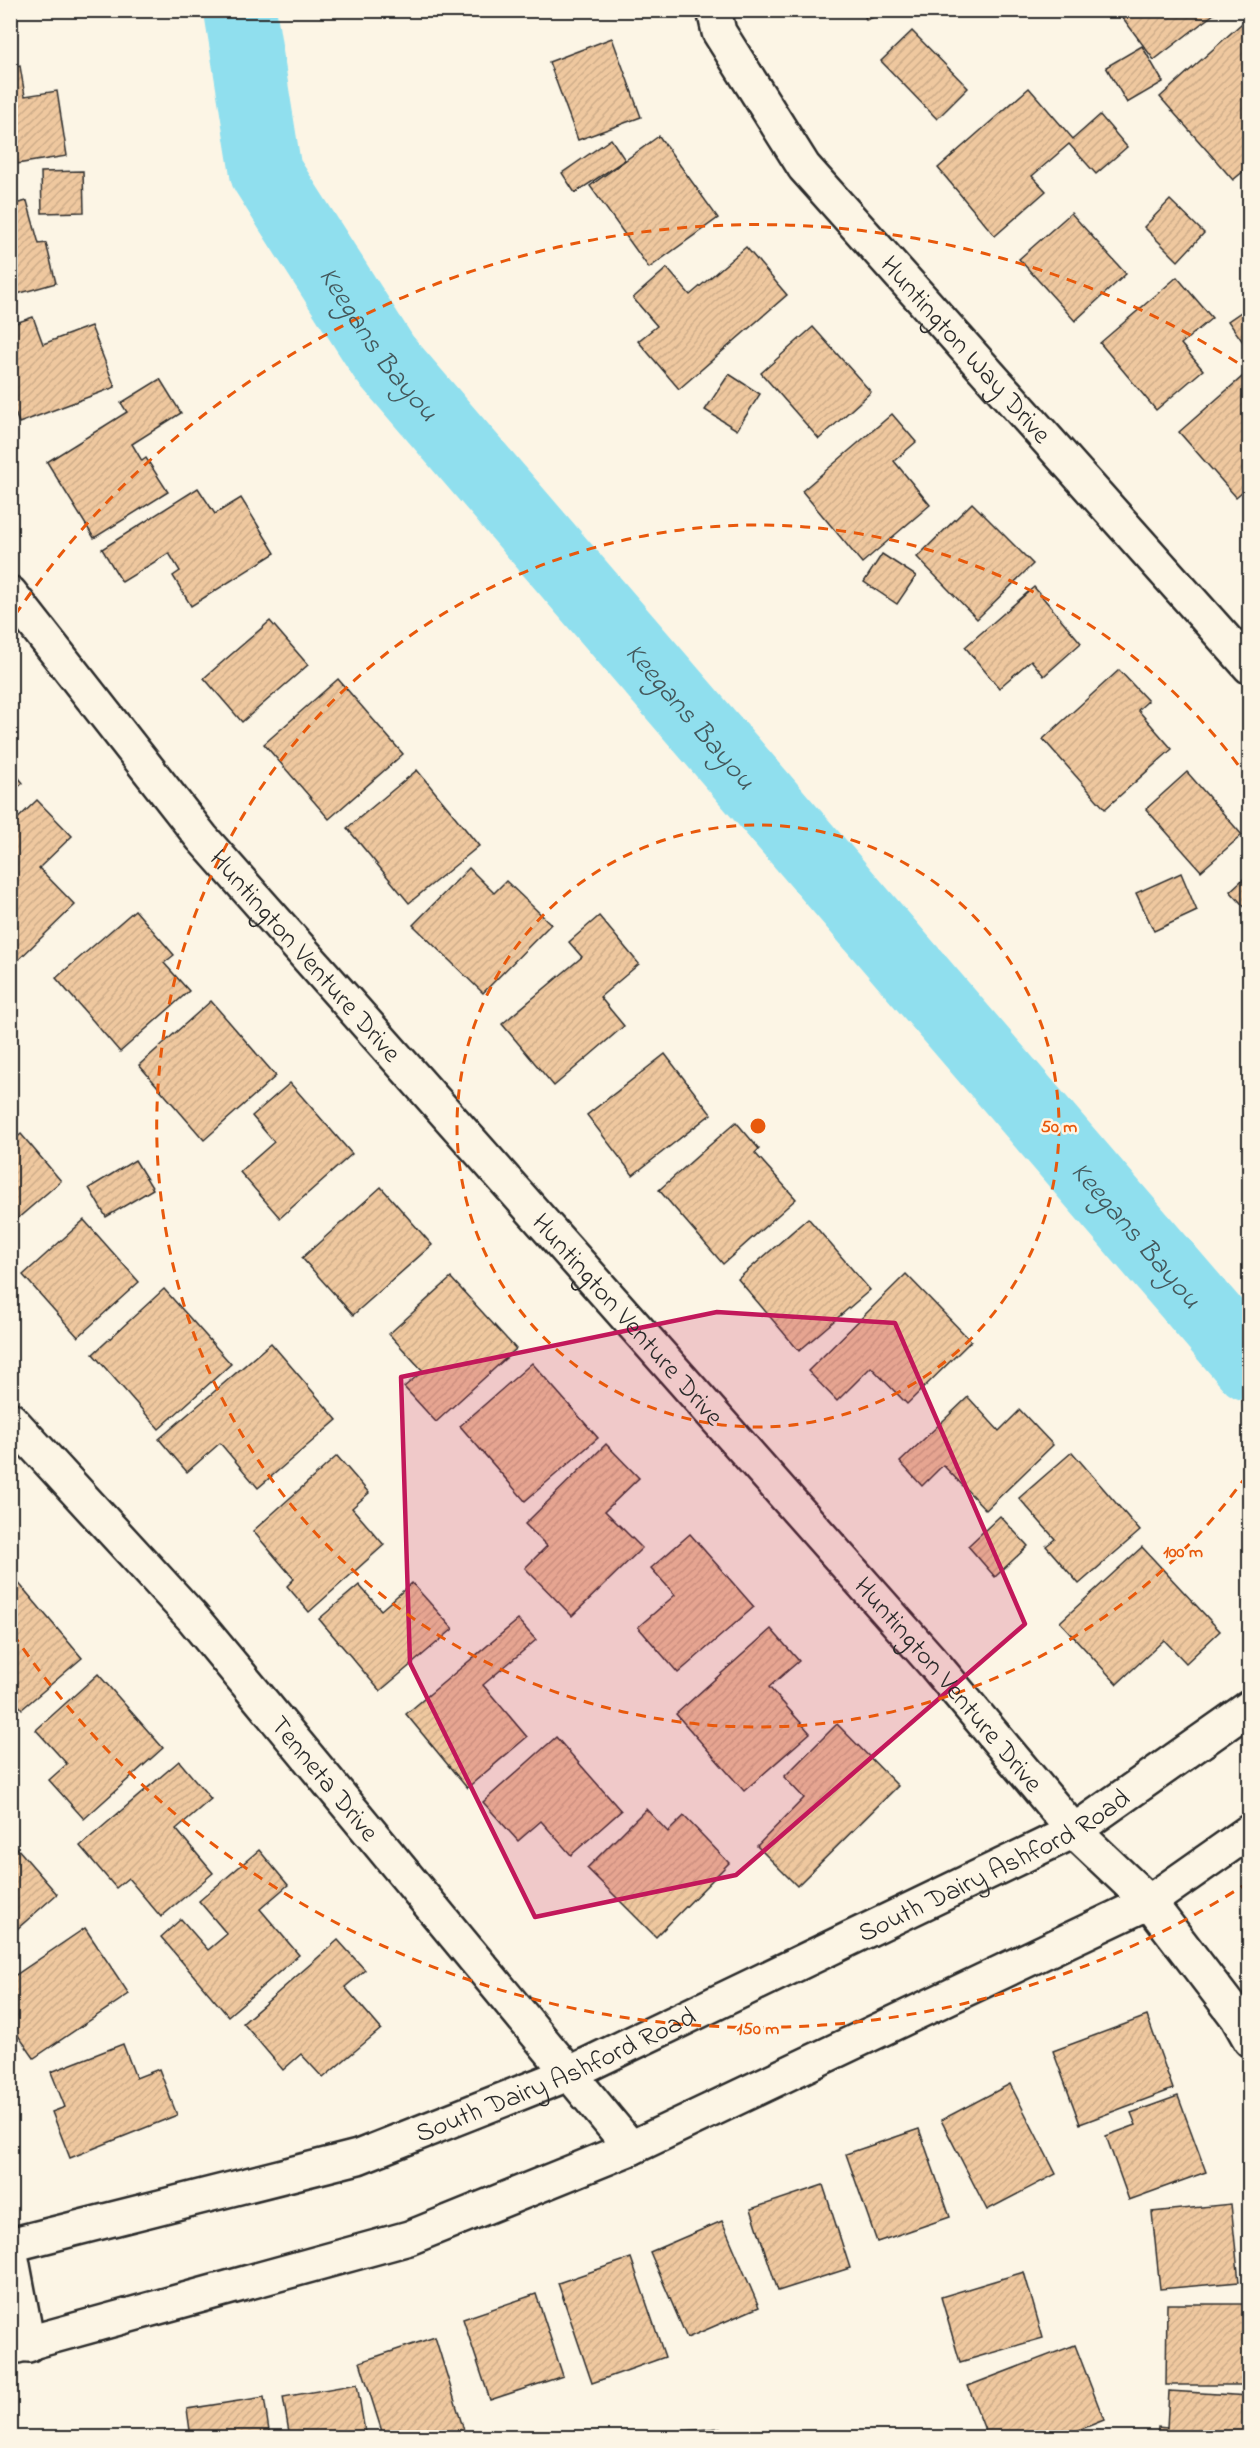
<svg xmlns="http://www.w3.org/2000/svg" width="1260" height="2448" viewBox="0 0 1260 2448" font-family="'Indie Flower',sans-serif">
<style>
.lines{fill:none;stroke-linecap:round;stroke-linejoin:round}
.river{stroke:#90dfee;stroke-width:72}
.building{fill:url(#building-hatch);stroke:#2b2b2b;stroke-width:1.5}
.minor-casing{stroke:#2b2b2b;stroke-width:38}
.secondary-casing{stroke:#2b2b2b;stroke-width:38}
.minor{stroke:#fcf5e5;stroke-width:33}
.secondary{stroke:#fcf5e5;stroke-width:33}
.marked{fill:#c2185b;fill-opacity:0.2;stroke:#c2185b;stroke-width:4.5;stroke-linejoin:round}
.ring{fill:none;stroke:#e8590c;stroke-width:3;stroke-dasharray:10 8}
.labels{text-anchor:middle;stroke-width:5;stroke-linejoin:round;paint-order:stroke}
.street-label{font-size:27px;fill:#2b2b2b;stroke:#fcf5e5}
.water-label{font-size:28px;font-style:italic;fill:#44585c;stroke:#fcf5e5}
.centre{fill:#e8590c;stroke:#fcf5e5;stroke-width:3}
.ring-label{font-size:18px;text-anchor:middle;font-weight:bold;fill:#e8590c;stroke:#fcf5e5;stroke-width:5;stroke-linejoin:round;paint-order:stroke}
</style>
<defs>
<pattern id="building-hatch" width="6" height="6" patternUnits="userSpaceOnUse" patternTransform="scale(1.5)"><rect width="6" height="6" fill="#efc89f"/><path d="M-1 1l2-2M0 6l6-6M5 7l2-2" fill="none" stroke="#cdac89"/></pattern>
</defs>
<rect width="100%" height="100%" fill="#fcf5e5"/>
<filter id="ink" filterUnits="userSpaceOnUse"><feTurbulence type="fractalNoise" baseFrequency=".0167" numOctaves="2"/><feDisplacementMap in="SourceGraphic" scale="12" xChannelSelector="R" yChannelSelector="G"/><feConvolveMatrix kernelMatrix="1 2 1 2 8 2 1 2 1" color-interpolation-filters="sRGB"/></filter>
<g filter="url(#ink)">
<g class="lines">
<path class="river" id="s1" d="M240,10l26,163 118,185 866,1007"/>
</g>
<g class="building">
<path d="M863,10h30l-27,10z"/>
<path d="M1117,10h102l-65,50z"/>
<path d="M1250,16v93l-6,4 6,6v47l-17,14 -73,-83z"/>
<path d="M912,31l56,57 -31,31 -56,-58z"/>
<path d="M612,38l29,79 -63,23 -29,-78z"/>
<path d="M1142,46l21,36 -36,21 -21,-36z"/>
<path d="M20,66l5,30 32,-5 10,65 -57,9v-98z"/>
<path d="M1029,88l44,51 27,-24 27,32 -31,27 -27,-30 -37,32 14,15 -51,45 -57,-68z"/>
<path d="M659,136l59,82 -69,50 -59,-82z"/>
<path d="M611,139l14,21 -50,33 -13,-20z"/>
<path d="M83,171l1,41 -42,1 -1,-41z"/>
<path d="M1170,200l34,33 -26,28 -34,-34z"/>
<path d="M27,201l12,43 7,-1 10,40 -46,13v-91z"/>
<path d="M1071,213l55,61 -51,47 -56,-62z"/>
<path d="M746,247l41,48 -108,94 -41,-48 19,-15 -24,-28 34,-30 23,27z"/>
<path d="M1177,277l35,41 -31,26 22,26 -47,40 -56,-67z"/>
<path d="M1250,306v42l-2,1 -20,-28z"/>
<path d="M33,317l10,27 48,-18 24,61 -96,36 -9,-23v-75z"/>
<path d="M813,327l58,65 -52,47 -58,-66z"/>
<path d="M1250,370v115l-14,12 -57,-65z"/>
<path d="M729,374l31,20 -23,36 -32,-20z"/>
<path d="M160,379l21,34 -49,31 10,17 4,-3 22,34 -74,46 -47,-76 80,-50 -6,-9z"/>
<path d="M892,414l24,28 -22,19 36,44 -68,58 -60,-72z"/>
<path d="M198,488l17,26 26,-16 34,55 -84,53 -18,-30 7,-5 -11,-18 -47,29 -20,-33z"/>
<path d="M972,503l61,61 -56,55 -60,-62z"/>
<path d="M882,554l34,22 -19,28 -33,-22z"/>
<path d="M1034,587l47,56 -37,33 -13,-16 -32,28 -34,-41z"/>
<path d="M270,621l38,44 -66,57 -38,-44z"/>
<path d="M1119,670l29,31 -10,9 34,39 -67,60 -62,-70z"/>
<path d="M338,679l65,75 -74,65 -65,-75z"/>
<path d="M10,767l13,16 -13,11z"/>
<path d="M417,770l62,76 -70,57 -62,-75z"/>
<path d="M1187,772l55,63 -41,36 -55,-62z"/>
<path d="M37,800l35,36 -33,32 36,37 -65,63v-142z"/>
<path d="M469,868l25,25 12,-12 45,43 -68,69 -70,-68z"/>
<path d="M1181,873l16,38 -43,20 -18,-38z"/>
<path d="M1250,873v40l-20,-22z"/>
<path d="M135,910l39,45 -10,8 25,28 -69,61 -64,-74z"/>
<path d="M599,916l40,48 -39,33 24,29 -70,60 -52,-62 80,-67 -13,-15z"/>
<path d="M211,1001l65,75 -72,64 -65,-75z"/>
<path d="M665,1054l46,60 -78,61 -46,-60z"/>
<path d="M290,1083l62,71 -72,64 -40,-46 34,-30 -22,-26z"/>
<path d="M736,1122l23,27 -4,4 41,46 -73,65 -64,-74z"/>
<path d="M21,1134l40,47 -51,44v-81z"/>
<path d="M135,1160l18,29 -47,28 -17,-29z"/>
<path d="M381,1187l51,58 -79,70 -51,-57z"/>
<path d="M808,1218l62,72 -71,61 -61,-72z"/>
<path d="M84,1220l55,62 -61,55 -55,-62z"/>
<path d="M906,1274l65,67 -64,63 -36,-37 -34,34 -29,-30z"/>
<path d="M451,1278l65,71 -80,73 -32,-35 19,-16 -34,-37z"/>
<path d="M164,1289l67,75 -72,65 -66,-75z"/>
<path d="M271,1343l66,77 -79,68 -38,-45 -33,29 -28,-33z"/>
<path d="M532,1363l66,75 -73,63 -65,-75z"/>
<path d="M968,1397l31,34 21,-21 33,35 -67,65 -43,-45 -21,21 -22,-24z"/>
<path d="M606,1444l33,34 -34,33 37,37 -70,68 -47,-48 22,-22 -22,-22z"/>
<path d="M1072,1452l68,79 -61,53 -33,-38 9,-7 -36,-41z"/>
<path d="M337,1456l32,37 -17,15 32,37 -75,67 -22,-26 7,-7 -41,-48z"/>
<path d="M1000,1516l28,30 -33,31 -27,-31z"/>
<path d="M690,1534l64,73 -76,66 -40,-46 37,-32 -24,-27z"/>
<path d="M1142,1547l78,84 -34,32 -22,-23 -47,44 -57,-62z"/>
<path d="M16,1580l66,78 -60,51 -12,-14v-110z"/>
<path d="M412,1583l41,46 -73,62 -61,-72 40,-34 22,25z"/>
<path d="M518,1620l18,20 -53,45 44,52 -60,51 -61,-74z"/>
<path d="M771,1629l28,32 -30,26 41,46 -66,58 -68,-77z"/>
<path d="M98,1674l65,74 -79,71 -35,-39 18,-16 -31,-34z"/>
<path d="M837,1724l61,62 -101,100 -40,-40 47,-48 -20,-21z"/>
<path d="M556,1737l65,74 -50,44 -30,-34 -23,20 -35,-39z"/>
<path d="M179,1761l32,38 -35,30 37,44 -52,44 -33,-39 -12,10 -36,-42z"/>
<path d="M646,1809l22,23 16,-16 45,47 -73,74 -69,-69z"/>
<path d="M10,1840l47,54 -47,41z"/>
<path d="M259,1850l29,35 -28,24 39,46 -71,61 -67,-79 20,-18 27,31 19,-16 -28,-33z"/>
<path d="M85,1928l44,66 -95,64 -24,-34v-45z"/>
<path d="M338,1940l27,30 -20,17 36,42 -58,49 -22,-24 -18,16 -40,-47z"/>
<path d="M1147,2016l26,73 -93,35 -27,-73z"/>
<path d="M123,2044l13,34 23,-9 18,46 -107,43 -18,-46 13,-5 -14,-35z"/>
<path d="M1010,2084l46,90 -69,36 -46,-90z"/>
<path d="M1178,2096l28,76 -77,28 -23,-64 30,-11 -5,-12z"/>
<path d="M919,2129l31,88 -73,25 -31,-88z"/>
<path d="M823,2185l27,83 -72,23 -27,-82z"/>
<path d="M1231,2204l8,78 -79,7 -8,-77z"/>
<path d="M722,2221l37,86 -72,31 -37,-86z"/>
<path d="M631,2258l34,99 -73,26 -34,-100z"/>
<path d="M1024,2272l19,66 -83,24 -19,-65z"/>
<path d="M536,2294l27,82 -73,24 -27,-81z"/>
<path d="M1167,2304h83v81h-84z"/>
<path d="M435,2337l31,100 -82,1 -24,-76z"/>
<path d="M1075,2345l29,75 -45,18h-71l-20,-52z"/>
<path d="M357,2384l9,54h-76l-7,-41z"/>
<path d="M1169,2391l81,5v42h-93l1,-11 9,1z"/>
<path d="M264,2397l6,41h-79l-4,-29z"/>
<path d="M720,2428l1,10h-84v-3z"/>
<path d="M178,2432l1,6h-47z"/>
</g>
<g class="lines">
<g class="minor-casing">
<g id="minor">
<path id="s2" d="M714,10l5,22 85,135 446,500"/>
<path id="s3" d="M10,593l192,245 733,827 139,166 75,71 88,115 13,23"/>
<path id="s4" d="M10,1419l182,198 439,531"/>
<path d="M10,2249l18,96"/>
</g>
</g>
<g class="secondary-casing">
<g id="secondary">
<path id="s5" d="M10,2245l348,-88 210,-83 506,-243 176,-124"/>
<path d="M10,2348l399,-110 222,-90 518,-246 101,-71"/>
</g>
</g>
<use href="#minor" class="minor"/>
<use href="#secondary" class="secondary"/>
</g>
</g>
<path class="marked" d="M717,1312l178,11 130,301 -289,251 -201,42 -125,-254 -9,-286z"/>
<g class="ring">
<circle cx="758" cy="1126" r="301"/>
<path d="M1247 1475A601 601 0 1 1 1247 777"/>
<path d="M1249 1882A902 902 0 0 1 15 1637M15 615A902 902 0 0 1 1249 370"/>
</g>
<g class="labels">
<g class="street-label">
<text dy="9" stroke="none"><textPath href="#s2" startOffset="426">Huntington Way Drive</textPath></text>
<text dy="9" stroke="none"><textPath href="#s3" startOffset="468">Huntington Venture Drive</textPath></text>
<text dy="9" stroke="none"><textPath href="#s3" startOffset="954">Huntington Venture Drive</textPath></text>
<text dy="9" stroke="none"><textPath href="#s3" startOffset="1440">Huntington Venture Drive</textPath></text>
<text dy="9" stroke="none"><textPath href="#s4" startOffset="478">Tenneta Drive</textPath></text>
<text dy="9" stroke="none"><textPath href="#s5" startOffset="1059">South Dairy Ashford Road</textPath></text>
<text dy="9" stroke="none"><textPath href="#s5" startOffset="573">South Dairy Ashford Road</textPath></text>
</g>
<g class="water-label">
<text dy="10" stroke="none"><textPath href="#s1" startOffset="370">Keegans Bayou</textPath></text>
<text dy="10" stroke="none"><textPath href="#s1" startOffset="856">Keegans Bayou</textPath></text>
<text dy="10" stroke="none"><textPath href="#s1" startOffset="1540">Keegans Bayou</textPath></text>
</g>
</g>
<circle cx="758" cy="1126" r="9" class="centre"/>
<g class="ring-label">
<text x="1059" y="1132">50 m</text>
<text x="1183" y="1557">100 m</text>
<text x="758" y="2034">150 m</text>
</g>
<rect width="1260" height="2448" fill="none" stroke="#fcf5e5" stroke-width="36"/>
<rect x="18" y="18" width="1224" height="2412" fill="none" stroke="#2b2b2b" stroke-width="2" filter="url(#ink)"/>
</svg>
